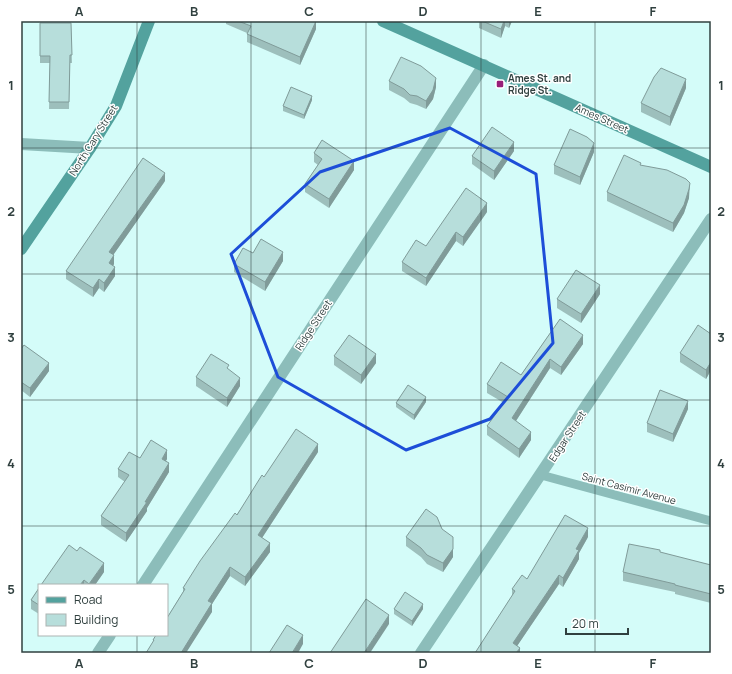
<svg xmlns="http://www.w3.org/2000/svg" width="732" height="674" viewBox="0 0 732 674" font-family="Manrope,sans-serif">
<style>
.lines{fill:none;stroke-linecap:round;stroke-linejoin:round}
.lane{stroke:#8cbdba;stroke-width:9}
.street{stroke:#8cbdba;stroke-width:12}
.secondary{stroke:#53a29e;stroke-width:12}
.wall{fill:#9dbfbc}
.shaded-wall{fill:#809b99}
.building{fill:#b7dedb;stroke:#809b99}
.marked{fill:none;stroke:#1d4ed8;stroke-width:3;stroke-linejoin:round}
.grid{fill:none;stroke:#30403f;stroke-width:1;stroke-opacity:0.55}
.poi-dot{fill:#981f79;stroke:#fff;stroke-width:1.5}
.labels{text-anchor:middle;stroke-width:3;stroke-linejoin:round;paint-order:stroke}
.poi-label{font-size:10px;font-weight:bold;fill:#30403f;stroke:#fff;text-anchor:start}
.street-label{font-size:10px;fill:#30403f;stroke:#fff}
.neatline{fill:none;stroke:#30403f;stroke-width:1.5}
.grid-label{font-size:13px;text-anchor:middle;font-weight:bold;fill:#30403f}
</style>
<rect width="100%" height="100%" fill="#d4fcf9"/>
<g class="lines">
<path class="lane" d="M541,475l170,46"/>
<g class="street">
<path d="M21,144l69,4"/>
<path d="M143,585l341,-520"/>
<path d="M98,653l12,-18"/>
<path d="M421,653l290,-434"/>
</g>
<g class="secondary">
<path d="M383,21l328,146"/>
<path d="M21,249l69,-101 26,-42 33,-85"/>
</g>
</g>
<g class="wall">
<path d="M226,21h90v8l-16,36 -53,-23v-9l-21,-9z"/>
<path d="M479,21h33l-3,7 -4,-2 -4,12 -22,-10z"/>
<path d="M40,23h31l1,40h-2l-1,46h-20l1,-46h-10z"/>
<path d="M389,81l47,6 -3,12 -7,10 -9,-4 -7,-2 -6,-5 -15,-8z"/>
<path d="M686,88l-16,38 -29,-14v-9z"/>
<path d="M312,100l-8,19 -21,-8v-5z"/>
<path d="M514,151l-20,29 -22,-16v-8z"/>
<path d="M594,152l-14,33 -26,-11v-9z"/>
<path d="M314,153l40,17 -25,38 -24,-16v-8l13,-19 -4,-3z"/>
<path d="M641,166l48,32 -5,15 -11,19 -66,-31v-9z"/>
<path d="M165,181l-52,74 1,9 -1,2 2,10 -11,16 -5,-4 -6,9 -27,-18v-8z"/>
<path d="M487,212l-24,34 -7,-5 -30,45 -24,-15v-9l24,-16z"/>
<path d="M253,253l30,8 -18,30 -31,-19v-8z"/>
<path d="M600,294l-19,29 -24,-15v-9z"/>
<path d="M560,319l23,25 -22,31 -11,-7 -34,53 15,19 -12,18 -32,-23v-9l17,-23 -17,-10v-9l34,-9z"/>
<path d="M711,334v36l-5,9 -26,-17v-9z"/>
<path d="M21,349l28,22 -19,26 -9,-7z"/>
<path d="M334,356l42,7 -15,21 -27,-19z"/>
<path d="M196,377l44,9 -13,21 -31,-21z"/>
<path d="M426,402l-12,18 -18,-13v-4z"/>
<path d="M688,409l-15,33 -26,-10v-9z"/>
<path d="M318,452l-56,86 8,14 -25,34 -15,-10 -18,28v8l-59,30v-2l30,-48v-4l81,-111z"/>
<path d="M140,458l27,1 -1,2 3,11 -22,36v3l-21,31 -25,-17v-9l24,-34 -7,-5v-8z"/>
<path d="M406,537l47,20 -10,15 -16,-8 -6,-7 -15,-11z"/>
<path d="M588,537l-9,16v6l-16,28 -4,-3 -42,62 3,7h-45l37,-57v-7z"/>
<path d="M660,553l51,12v38l-36,-9v-2l-52,-11v-9z"/>
<path d="M104,572l-9,13h-54z"/>
<path d="M39,588v26l-8,-5v-9z"/>
<path d="M394,609h29l-11,17 -18,-12z"/>
</g>
<g class="shaded-wall">
<path d="M316,21v8l-16,36v-8z"/>
<path d="M504,21h1v5l-4,12v-9z"/>
<path d="M509,21h3l-3,7z"/>
<path d="M436,78v9l-3,12 -7,10v-8z"/>
<path d="M686,79v9l-16,38v-9z"/>
<path d="M312,96v4l-8,19v-4z"/>
<path d="M514,142v9l-20,29v-9z"/>
<path d="M594,143v9l-14,33v-8z"/>
<path d="M354,161v9l-25,38v-9z"/>
<path d="M165,173v8l-56,80v-9z"/>
<path d="M690,183l-1,15 -5,15 -11,19v-9z"/>
<path d="M487,203v9l-24,34v-9z"/>
<path d="M456,232v9l-30,45v-8z"/>
<path d="M283,252v9l-18,30v-9z"/>
<path d="M114,255v9l-5,8v-9z"/>
<path d="M115,267v9l-11,16v-9z"/>
<path d="M99,279v9l-6,9v-9z"/>
<path d="M600,285v9l-19,29v-9z"/>
<path d="M583,335v9l-22,31v-8z"/>
<path d="M376,354v9l-15,21v-9z"/>
<path d="M550,359v9l-38,59v-9z"/>
<path d="M711,362v8l-5,9v-9z"/>
<path d="M49,363v8l-19,26v-9z"/>
<path d="M240,378v8l-13,21v-9z"/>
<path d="M426,397v5l-12,18v-5z"/>
<path d="M688,401v8l-15,33v-8z"/>
<path d="M531,432v8l-12,18v-9z"/>
<path d="M318,444v8l-60,92v-9z"/>
<path d="M167,450v9l-5,8v-8z"/>
<path d="M169,463v9l-22,36v3l-21,31v-9z"/>
<path d="M588,528v9l-9,16v6l-16,28v-9l13,-29z"/>
<path d="M270,543v9l-25,34v-9z"/>
<path d="M453,546v11l-10,15v-9z"/>
<path d="M104,563v9l-9,13h-6v-1z"/>
<path d="M230,567v9l-18,28v8l-26,41h-5l27,-52z"/>
<path d="M559,575v9l-46,68v-9z"/>
<path d="M84,580v5h-4z"/>
<path d="M423,604v5l-11,17v-5z"/>
<path d="M389,615v9l-19,29h-6z"/>
<path d="M303,635v9l-5,9h-6z"/>
<path d="M520,648v5h-4z"/>
</g>
<g class="building">
<path d="M238,21h78l-16,36 -53,-23 4,-8z"/>
<path d="M482,21h22l-3,8z"/>
<path d="M40,23h31l1,32h-2l-1,47h-20l1,-46h-10z"/>
<path d="M401,57l20,9 15,12 -3,12 -7,11 -9,-5 -7,-1 -6,-6 -15,-8z"/>
<path d="M661,68l25,11 -16,38 -29,-14 13,-26z"/>
<path d="M291,87l21,9 -8,19 -21,-9z"/>
<path d="M492,127l22,15 -20,29 -22,-15z"/>
<path d="M570,129l17,8 7,6 -14,34 -26,-12z"/>
<path d="M322,140l32,21 -25,38 -24,-15 17,-25 -8,-6z"/>
<path d="M624,155l17,8 -1,2 27,5 19,9 4,4 -1,6 -5,16 -11,18 -66,-31z"/>
<path d="M143,158l22,15 -56,79 5,3 -5,8 6,4 -11,16 -5,-4 -6,9 -27,-17z"/>
<path d="M466,188l21,15 -24,34 -7,-5 -30,46 -24,-16 14,-22 10,6z"/>
<path d="M261,239l22,13 -18,30 -31,-18 9,-16 10,5z"/>
<path d="M576,270l24,15 -19,29 -24,-15z"/>
<path d="M560,319l23,16 -22,32 -11,-8 -38,59 19,14 -12,17 -32,-23 21,-29 -21,-13 14,-22 20,13z"/>
<path d="M698,325l13,9v28l-5,8 -26,-17z"/>
<path d="M349,335l27,19 -15,21 -27,-19z"/>
<path d="M24,345l25,18 -19,25 -9,-6v-33z"/>
<path d="M211,354l18,11 -2,3 13,10 -13,20 -31,-21z"/>
<path d="M408,385l18,12 -12,18 -18,-12z"/>
<path d="M660,390l28,11 -15,33 -26,-11z"/>
<path d="M296,429l22,15 -60,91 12,8 -25,34 -15,-10 -22,34 4,2 -31,50h-35l8,-13h-1l3,-5h11v-17l18,-29 -2,-1 17,-27 35,-48 2,2 25,-40 2,2z"/>
<path d="M151,440l16,10 -5,9 7,4 -24,39h2l-21,31 -25,-17 28,-41 -11,-6 11,-17 11,6z"/>
<path d="M426,509l11,8 5,12 11,8v12l-10,14 -16,-8 -6,-7 -15,-11z"/>
<path d="M565,515l23,13 -12,21 3,1 -16,28 -4,-3 -46,68 7,5 -4,5h-41l40,-62 -3,-2 10,-14 5,4z"/>
<path d="M629,544l31,6v2l51,13v29l-36,-9v-1l-52,-12z"/>
<path d="M69,545l8,6 3,-4 24,16 -15,21 -5,-4 -4,5h-39z"/>
<path d="M39,588v17l-8,-5z"/>
<path d="M405,592l18,12 -11,17 -18,-12z"/>
<path d="M366,599l23,16 -25,38h-34z"/>
<path d="M287,625l16,10 -11,18h-23z"/>
</g>
<path class="marked" d="M450,128l86,46 17,169 -63,76 -84,31 -128,-73 -47,-123 89,-82z"/>
<path class="grid" d="M137,21v564M251,21v632M366,21v632M481,21v632M595,21v632M21,148h690M21,274h690M21,400h690M21,526h690M137,635v18"/>
<rect class="poi-dot" x="496" y="80" width="8" height="8" rx="2"/>
<g class="labels">
<g class="poi-label">
<text x="508" y="82">Ames St. and<tspan x="508" dy="12">Ridge St.</tspan></text>
</g>
<g class="street-label">
<text transform="translate(602 118) rotate(24)" y="4">Ames Street</text>
<text transform="translate(93 140) rotate(-58)" y="4">North Cary Street</text>
<text transform="translate(313 325) rotate(-57)" y="4">Ridge Street</text>
<text transform="translate(567 436) rotate(-57)" y="4">Edgar Street</text>
<text transform="translate(629 488) rotate(15)" y="4">Saint Casimir Avenue</text>
</g>
</g>
<rect width="732" height="674" fill="none" stroke="#ffffff" stroke-width="44"/>
<rect x="38" y="584" width="130" height="52" fill="#ffffff" stroke="#acb3b2"/>
<rect x="46" y="597" width="20" height="6" fill="#53a29e" stroke="#acb3b2"/>
<text x="74" y="604" font-size="12" fill="#30403f">Road</text>
<rect x="46" y="614" width="20" height="12" fill="#b7dedb" stroke="#acb3b2"/>
<text x="74" y="624" font-size="12" fill="#30403f">Building</text>
<path d="M566 628v6h62v-6" fill="none" stroke="#30403f" stroke-width="2"/>
<text x="572" y="628" font-size="12" fill="#30403f" stroke="#ffffff" stroke-width="3" paint-order="stroke">20 m</text>
<rect x="22" y="22" width="688" height="630" class="neatline"/>
<g class="grid-label">
<text x="79" y="16">A</text>
<text x="194" y="16">B</text>
<text x="309" y="16">C</text>
<text x="423" y="16">D</text>
<text x="538" y="16">E</text>
<text x="653" y="16">F</text>
<text x="11" y="90">1</text>
<text x="721" y="90">1</text>
<text x="11" y="216">2</text>
<text x="721" y="216">2</text>
<text x="11" y="342">3</text>
<text x="721" y="342">3</text>
<text x="11" y="468">4</text>
<text x="721" y="468">4</text>
<text x="11" y="594">5</text>
<text x="721" y="594">5</text>
<text x="79" y="668">A</text>
<text x="194" y="668">B</text>
<text x="309" y="668">C</text>
<text x="423" y="668">D</text>
<text x="538" y="668">E</text>
<text x="653" y="668">F</text>
</g>
</svg>
